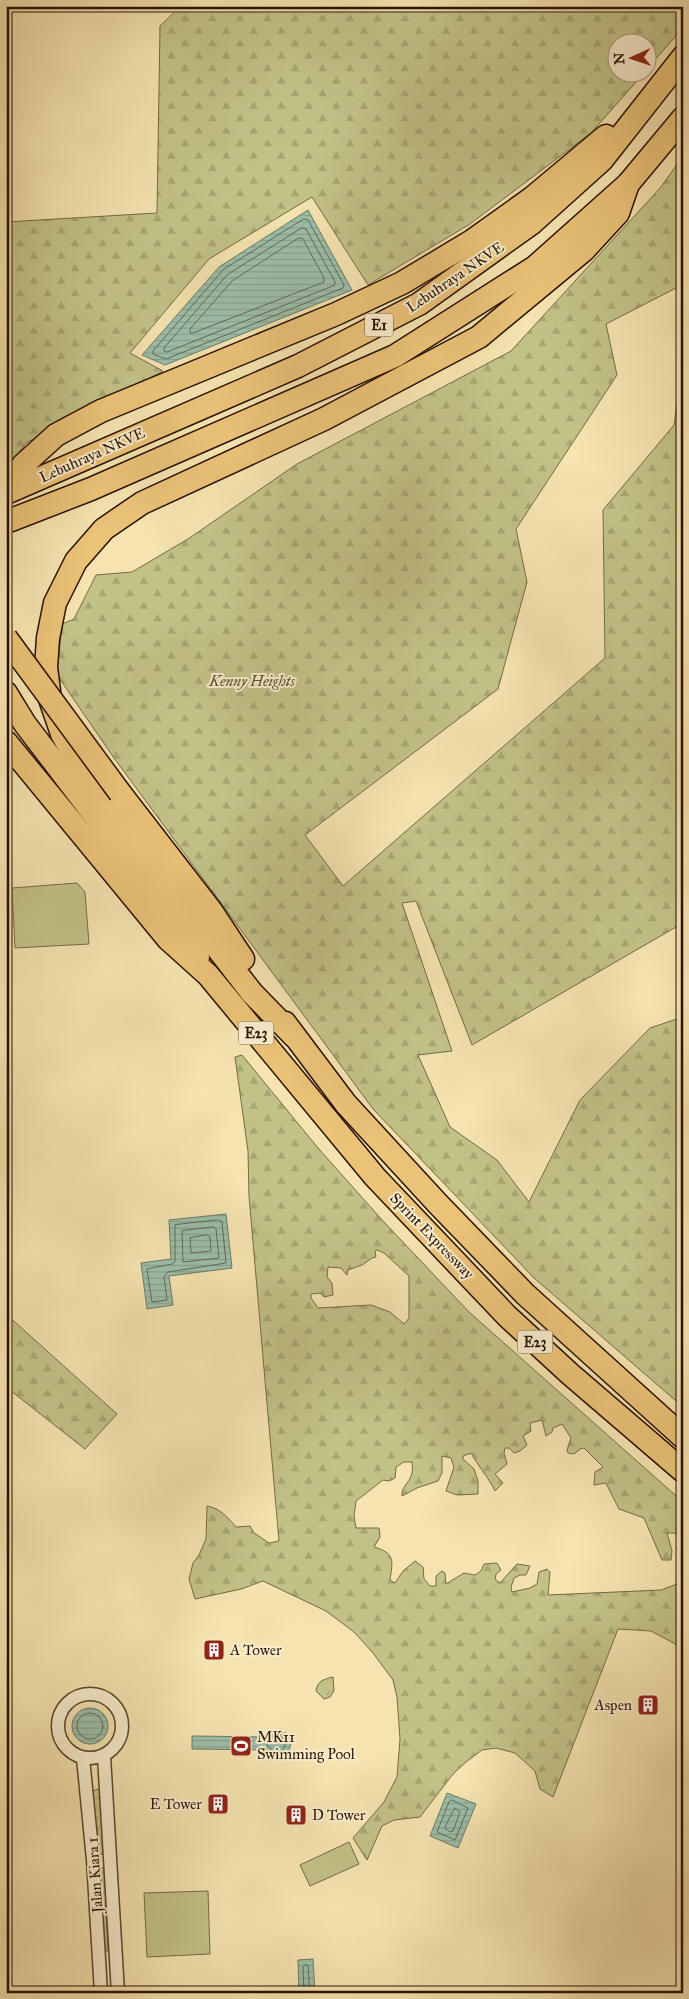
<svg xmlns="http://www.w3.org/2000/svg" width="689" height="1999" viewBox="0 0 689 1999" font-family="'IM FELL Great Primer',serif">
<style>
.grass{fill:url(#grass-dots);stroke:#766945}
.forest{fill:url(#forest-firs);stroke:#766945;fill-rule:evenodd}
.park{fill:url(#park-crowns);stroke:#766945}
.garden{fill:#c2c287;stroke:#766945}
.water{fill:url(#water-rules);stroke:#6e7968}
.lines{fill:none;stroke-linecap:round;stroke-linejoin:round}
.shore{stroke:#626857;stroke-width:1}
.street-casing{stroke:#5c452e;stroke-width:15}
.highway-casing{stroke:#291003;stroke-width:25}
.street{stroke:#f8edcc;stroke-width:12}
.highway{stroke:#eac278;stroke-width:22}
.highway-bridge-casing{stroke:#291003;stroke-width:25;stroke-linecap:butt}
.highway-bridge{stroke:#eac278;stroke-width:22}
.labels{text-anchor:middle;stroke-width:4;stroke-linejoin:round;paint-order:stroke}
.shield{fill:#f8edcc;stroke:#67523f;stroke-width:1}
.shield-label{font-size:14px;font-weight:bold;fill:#291003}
.street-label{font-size:15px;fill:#291003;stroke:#f8edcc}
.park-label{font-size:15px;font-style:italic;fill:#5f4e31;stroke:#f8edcc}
.poi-label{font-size:15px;fill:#291003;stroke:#f8edcc;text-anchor:start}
</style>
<defs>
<pattern id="grass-dots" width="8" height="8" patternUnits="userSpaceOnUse" patternTransform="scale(1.25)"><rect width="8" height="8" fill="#c2c287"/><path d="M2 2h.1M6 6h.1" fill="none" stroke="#a7a673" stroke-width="1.8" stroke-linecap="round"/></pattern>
<pattern id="forest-firs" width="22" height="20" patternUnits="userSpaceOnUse" patternTransform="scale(1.25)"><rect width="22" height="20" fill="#c2c287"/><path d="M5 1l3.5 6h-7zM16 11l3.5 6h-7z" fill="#a7a673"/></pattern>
<pattern id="park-crowns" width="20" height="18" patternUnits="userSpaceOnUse" patternTransform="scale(1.25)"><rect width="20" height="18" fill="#c2c287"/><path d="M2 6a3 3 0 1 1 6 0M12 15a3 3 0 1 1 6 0" fill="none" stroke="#a7a673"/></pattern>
<pattern id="water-rules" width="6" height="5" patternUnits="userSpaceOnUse" patternTransform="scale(1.25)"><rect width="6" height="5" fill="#9cbfab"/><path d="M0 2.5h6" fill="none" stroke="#86a392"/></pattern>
</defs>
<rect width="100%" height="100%" fill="#f5e4b0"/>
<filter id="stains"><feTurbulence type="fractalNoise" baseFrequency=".004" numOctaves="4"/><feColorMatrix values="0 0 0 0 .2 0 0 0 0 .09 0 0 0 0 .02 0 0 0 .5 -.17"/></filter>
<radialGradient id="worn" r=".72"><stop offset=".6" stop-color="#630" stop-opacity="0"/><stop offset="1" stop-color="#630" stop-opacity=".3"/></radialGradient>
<g class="grass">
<path d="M100,1789l3,65 -9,1 -3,-64z"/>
<path d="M95,1868h9l4,83h-8z"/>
</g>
<g class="forest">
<path d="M181,6h502v17l-8,14 -28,32 -1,-27h-30v30l28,1 -53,60 -121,91 -102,61 -56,-88 -103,62 -79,94 33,18 -137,72 -20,29v-250l151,-9 3,-187z"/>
<path d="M683,156v117l-7,15 -70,36 11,51 -101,154 11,53 -29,107 -193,146 38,51 262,-228 -2,-148 71,-85 9,-65v563l-211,122 -56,-144 -14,2 50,148 -34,4 32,72 47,33 32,42 51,-102 70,-72 33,-11v390l-149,-129 -161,-169 -259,-351 -57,-83 5,-51 12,-5 22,-44 36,-3 56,-33 109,-75 214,-113 150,-164z"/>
<path d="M242,1055l76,93 65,73 86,91 214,190v35l-9,-4h-7l5,18 -1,9h-9l-18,-42 -25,-9 -13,-26 -12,2 1,-13 8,-5 -19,-19 -4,1 -6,5 -6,-1 -1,-3 4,-12 -9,-14 -9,4 -1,4 -6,4 -4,-16 -12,3 1,8 -8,5 4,9 -7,6 -6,2 -5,-5h-4l-1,5 3,11 -12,10 8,9 -8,8c-6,-13 -17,-25 -24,-38l-8,3v3l11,10 4,12v13l-21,1 -11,-4 8,-24 -3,-9 -9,-2v17l-4,8 -21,7 -15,8c-1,-13 13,-13 10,-34h-8l-8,5 -1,11 -6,3 -6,-1 -27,21 -2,15 2,12h23l1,9 -6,10c21,6 19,13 16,33l5,3 8,-12 12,-10 8,6 1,12 6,7h6v-10l6,-5 3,2 1,11 18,-11 11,2 6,-4 3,-7 13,-1 4,7 -5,4 -1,5 5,4 17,-19 13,2 -4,9h-6l-6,3 -3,9 1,5 18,-4 7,-4 2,-12 8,-3 3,3 -2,23 113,-5 16,-6 6,-8v72l-32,-17 -33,-2 -65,168 -13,-8 -5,-18 -20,-18 -19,-5 -14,2 -16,12 -13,12 -33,43 -26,3 -12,6 -15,34 -14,-22 31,-36 13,-25 3,-38 -3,-42 -4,-17 -20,-27 -19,-21 -28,-21 -63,-30 -22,8 -46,10 -6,-20 4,-16 6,-8 7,-16 1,-33c13,2 21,12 29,21l14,-1 4,7 15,10 10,-2 -30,-345 -1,-45 -13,-94zM377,1250l7,3 25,23v42l-5,6 -14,-12 -19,-7 -53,3 -7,-10v-4l9,-1 4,4 9,-2 -1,-12 -5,-6 1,-10 13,1 6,7 1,-5 14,-5 10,-7 4,-1 -1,-6z"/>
<path d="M6,1314l111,100 -32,35 -79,-62z"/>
</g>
<path class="park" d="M333,1677l1,14 -4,6 -6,2 -8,-8c1,-10 8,-12 17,-14z"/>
<g class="garden">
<path d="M77,883l8,9 4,52 -74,4 -3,-60z"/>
<path d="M349,1842l10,22 -49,22 -10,-21z"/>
<path d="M208,1891l2,63 -63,3 -3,-64z"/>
</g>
<g class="water">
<path d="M308,210l44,80 -187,75 -23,-10 77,-88z"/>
<path d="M226,1214l6,54 -63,8 4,29 -26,4 -6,-46 30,-4 -2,-39z"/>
<circle cx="90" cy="1726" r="18"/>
<path d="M280,1730c24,10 2,41 -15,20l-73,-1v-13l73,1 7,-6z"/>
<path d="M447,1793l29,11 -18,44 -28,-12z"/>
<path d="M313,1959l2,34h-16l-1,-33z"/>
</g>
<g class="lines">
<g class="shore">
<path d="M304,219l4,1 36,65 -1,3 -177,71 -13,-5v-3l70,-81z"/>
<path d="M302,228l4,1 29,53v3l-168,67 -3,-1v-3l63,-73z"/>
<path d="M299,238l4,1 21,39v4l-131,51h-3v-4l42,-48z"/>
<path d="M219,1220l3,2 4,41 -58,9 -4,5 3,23 -15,2 -5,-33 25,-5 3,-2v-37z"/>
<path d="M214,1227l2,2 3,29 -36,4 -1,-31z"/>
<path d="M207,1235l3,2 1,14 -20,2 -1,-15z"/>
<circle cx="90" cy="1726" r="13"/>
<path d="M273,1736l6,-1 5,4 1,7 -3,5 -8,1 -7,-7z"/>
<path d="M452,1800l16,8 -13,32 -18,-8 12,-30z"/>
<path d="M455,1808l5,4 -7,19 -3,1 -5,-4z"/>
<path d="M304,1993l-1,-26 3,-3 2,2 2,27"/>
</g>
<g class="street-casing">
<g id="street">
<circle cx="90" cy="1726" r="32"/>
<path d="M104,1756l14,237"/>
<path d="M83,1758l10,102 8,133"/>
</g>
</g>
<g class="highway-casing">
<g id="highway">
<path d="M6,492l17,-27 33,-30 45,-24 235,-97 66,-31 70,-42 60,-43 74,-62"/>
<path d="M6,493l292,-127 121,-62 113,-81 70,-63 81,-103"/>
<path d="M6,522l85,-33 304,-133 140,-89 93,-83 55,-66"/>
<path d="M6,693l19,31 160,210 13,23"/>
<path d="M6,742l162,197 40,36 167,202 132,139 63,58 113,97"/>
<path d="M120,793l92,119 31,47"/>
<path d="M285,1023l61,81 92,100 87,90 158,143"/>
<path d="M294,1036l-42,-43 -93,-120 -78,-106 -19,-33 -12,-35 -4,-32 2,-29 7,-35 21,-42 28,-32 38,-26 182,-84 155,-82 105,-87 34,-37 10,-29"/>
</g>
</g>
<use href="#street" class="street"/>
<use href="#highway" class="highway"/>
<g class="highway-bridge-casing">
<path id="highway-bridge" d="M6,638l114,155"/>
</g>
<use href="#highway-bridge" class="highway-bridge"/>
</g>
<defs>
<g id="building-square" transform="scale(1.125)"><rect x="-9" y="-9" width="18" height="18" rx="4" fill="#8f2418" stroke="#f8edcc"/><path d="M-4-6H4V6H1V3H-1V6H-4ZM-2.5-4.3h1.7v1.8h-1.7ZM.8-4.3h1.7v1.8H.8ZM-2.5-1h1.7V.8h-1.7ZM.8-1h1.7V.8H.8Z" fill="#fff"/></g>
<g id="stadium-square" transform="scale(1.125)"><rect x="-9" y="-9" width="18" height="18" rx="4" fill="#8f2418" stroke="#f8edcc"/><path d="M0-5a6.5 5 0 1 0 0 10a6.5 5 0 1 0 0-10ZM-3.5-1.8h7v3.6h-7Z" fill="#fff"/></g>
</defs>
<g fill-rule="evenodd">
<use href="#building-square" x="214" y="1650"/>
<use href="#building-square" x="648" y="1705"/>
<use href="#stadium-square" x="241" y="1746"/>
<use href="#building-square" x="218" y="1804"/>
<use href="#building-square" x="296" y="1815"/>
</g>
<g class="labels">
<g class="shield">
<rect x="365" y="313.5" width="28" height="23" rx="4"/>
<rect x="238.5" y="1021.5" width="35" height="23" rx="4"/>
<rect x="517.5" y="1330.5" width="35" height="23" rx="4"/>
</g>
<g class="shield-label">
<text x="379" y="330">E1</text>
<text x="256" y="1038">E23</text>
<text x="535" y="1347">E23</text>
</g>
<g class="street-label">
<text transform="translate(455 277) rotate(-34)" y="5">Lebuhraya NKVE</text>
<text transform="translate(92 455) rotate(-24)" y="5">Lebuhraya NKVE</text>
<text transform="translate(432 1236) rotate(46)" y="5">Sprint Expressway</text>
<text transform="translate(95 1875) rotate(-94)" y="5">Jalan Kiara 1</text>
</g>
<g class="park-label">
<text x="252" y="686">Kenny Heights</text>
</g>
<g class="poi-label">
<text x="230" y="1655">A Tower</text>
<text x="632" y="1710" text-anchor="end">Aspen</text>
<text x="257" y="1742">MK11<tspan x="257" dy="17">Swimming Pool</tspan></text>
<text x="202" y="1809" text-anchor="end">E Tower</text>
<text x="312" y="1820">D Tower</text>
</g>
</g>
<rect width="689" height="1999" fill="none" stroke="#f5e4b0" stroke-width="25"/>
<rect x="8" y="8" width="674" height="1984" fill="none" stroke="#291003" stroke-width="2.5"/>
<rect x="12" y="12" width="664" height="1974" fill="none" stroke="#291003"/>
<g transform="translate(632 58) rotate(267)"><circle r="24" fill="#f8edcc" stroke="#a5957c"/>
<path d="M0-4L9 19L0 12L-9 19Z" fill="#8f2418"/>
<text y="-8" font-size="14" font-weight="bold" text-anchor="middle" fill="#291003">N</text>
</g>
<rect width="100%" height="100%" filter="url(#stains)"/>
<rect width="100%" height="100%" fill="url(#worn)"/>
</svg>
